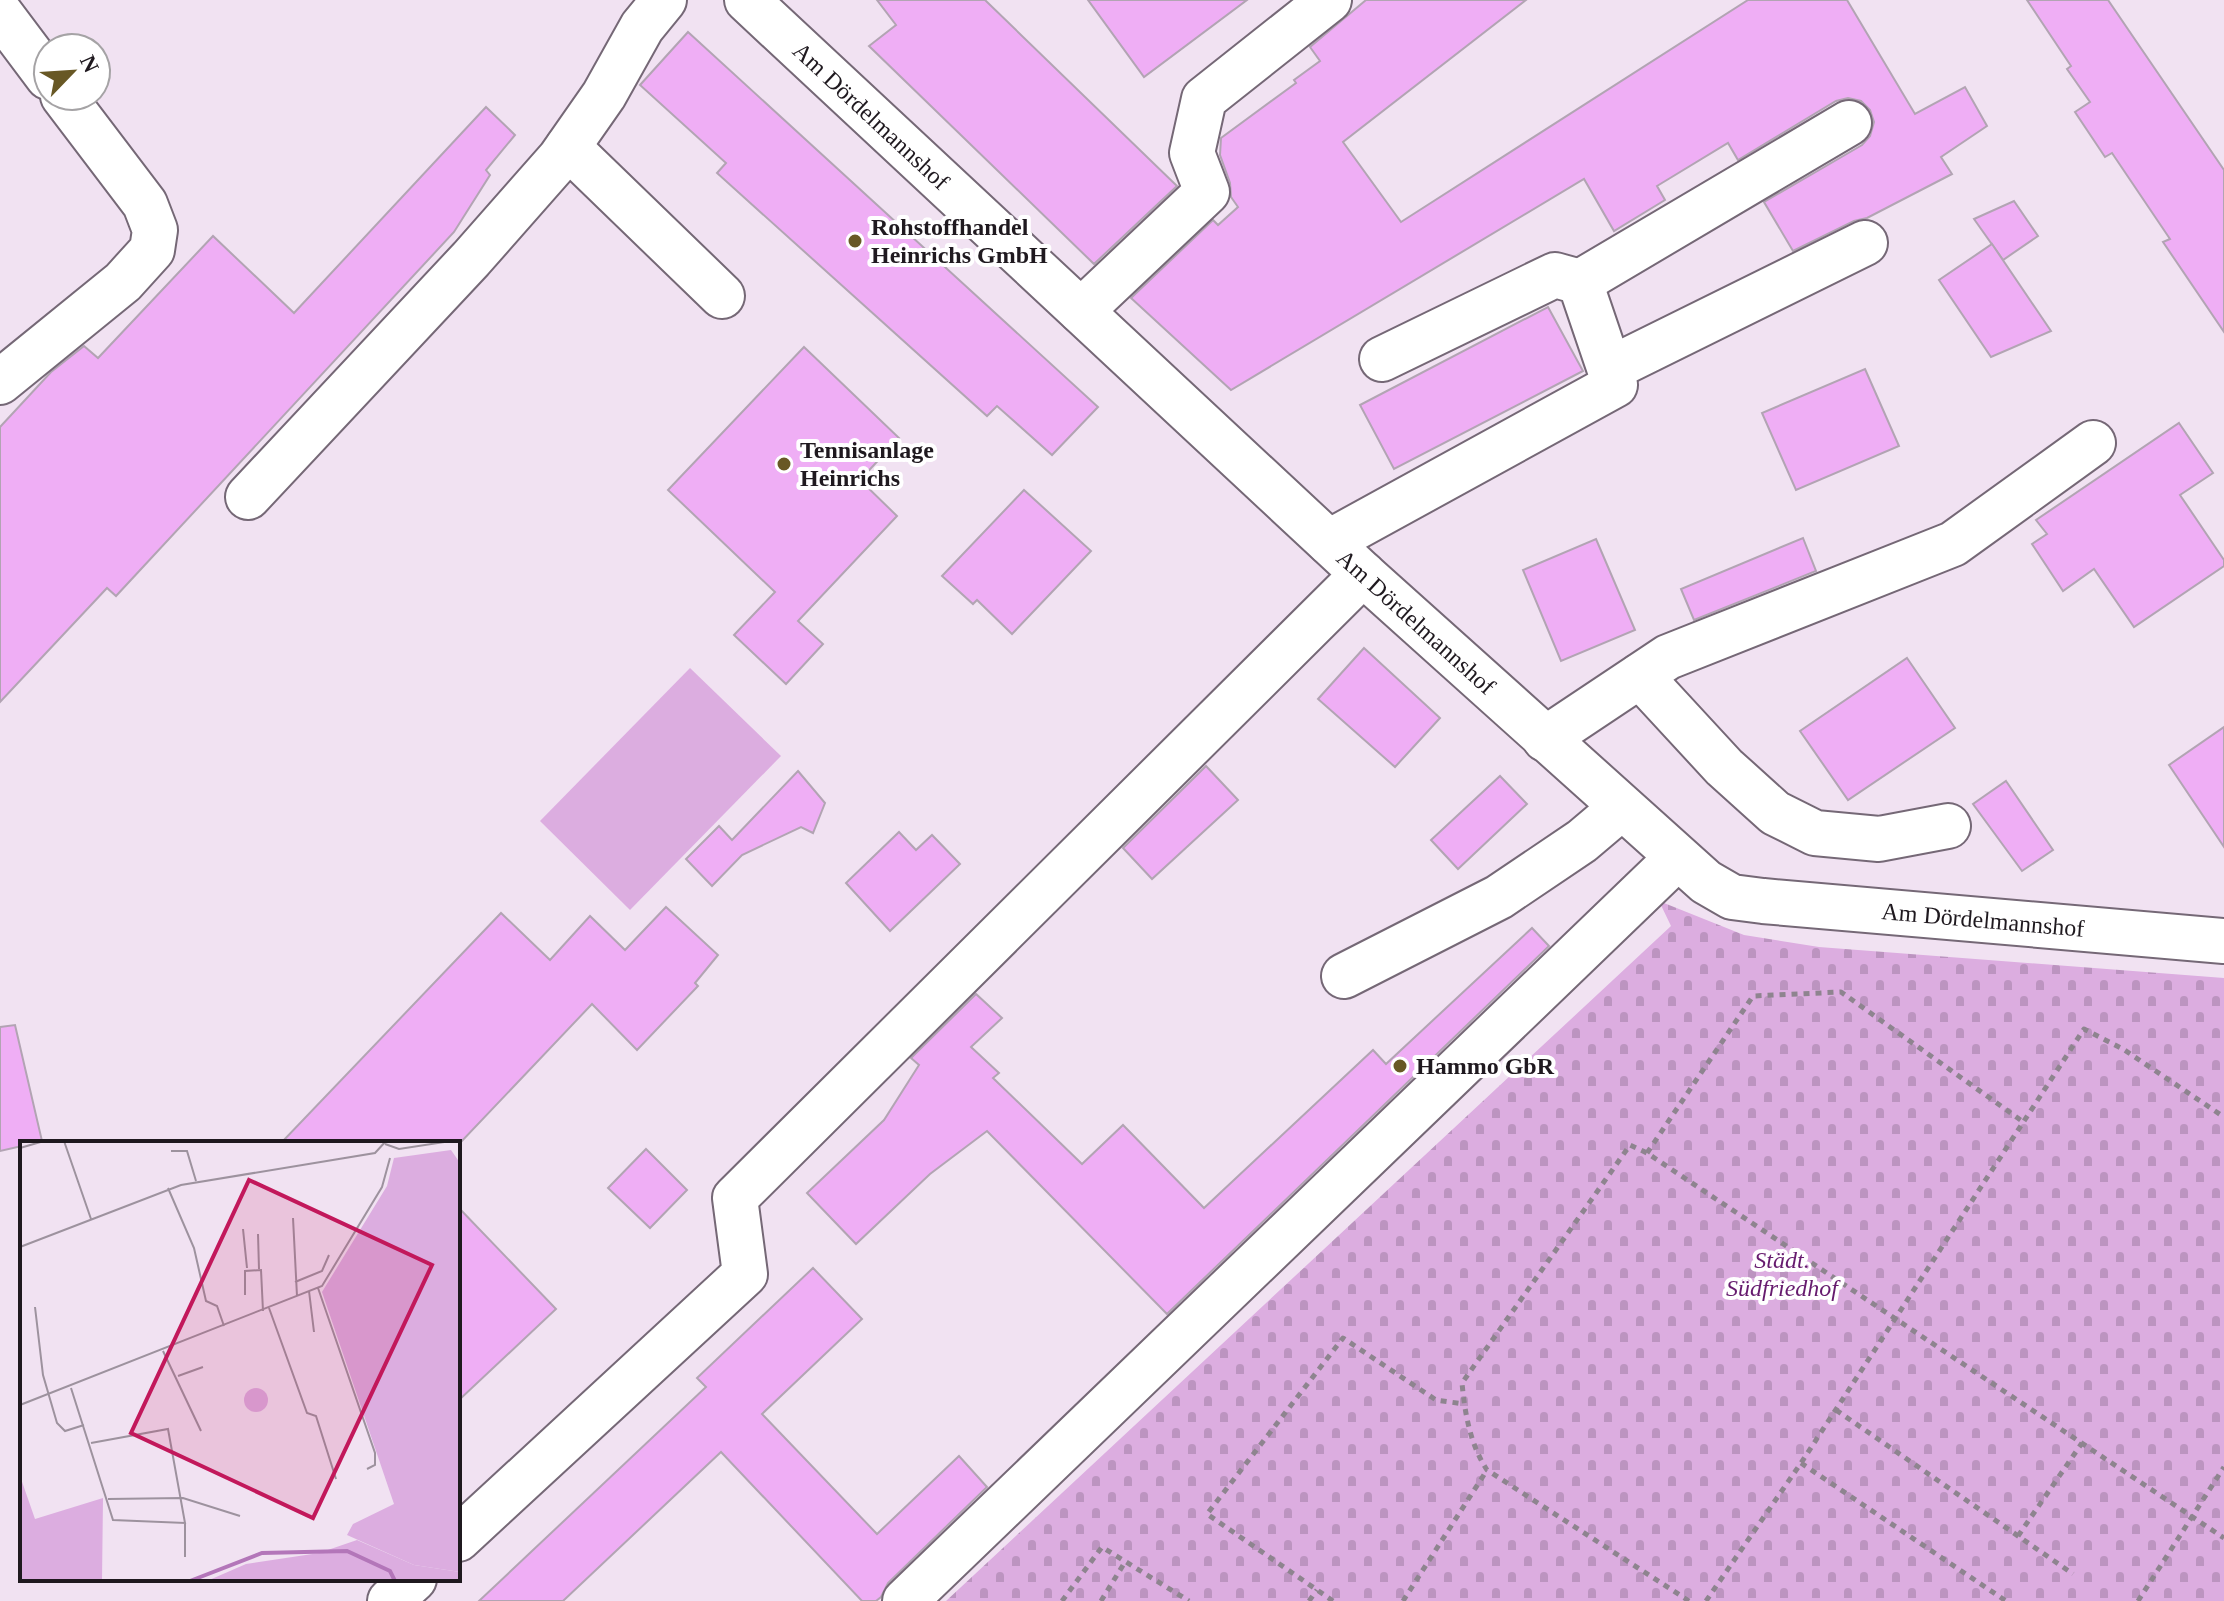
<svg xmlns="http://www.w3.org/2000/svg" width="2224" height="1601" viewBox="0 0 2224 1601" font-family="Georgia,serif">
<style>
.cemetery{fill:url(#cemetery-stones)}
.garden{fill:#dcade0}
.building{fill:#efaef5;stroke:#b2a4b3;stroke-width:2}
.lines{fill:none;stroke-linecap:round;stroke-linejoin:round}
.minor-casing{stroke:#756876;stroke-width:48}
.path{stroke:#8e848f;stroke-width:5;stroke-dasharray:6 6;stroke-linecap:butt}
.minor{stroke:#fff;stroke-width:44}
.poi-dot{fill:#685825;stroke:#fff;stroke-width:3}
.labels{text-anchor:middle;stroke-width:8;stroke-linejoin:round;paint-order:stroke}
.street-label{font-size:24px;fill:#1f191f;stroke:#fff}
.poi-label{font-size:24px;font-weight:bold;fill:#1f191f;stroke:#fff;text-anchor:start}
.park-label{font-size:24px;font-style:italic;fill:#661b6e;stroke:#fff}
.inset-river{fill:none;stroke:#b376b9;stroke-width:4}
.inset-road{fill:none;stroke:#9d929e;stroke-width:2}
.view{fill:#c2185b;fill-opacity:0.15;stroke:#c2185b;stroke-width:4}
.inset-edge{fill:none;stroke:#1f191f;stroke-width:4}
</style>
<defs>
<pattern id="cemetery-stones" width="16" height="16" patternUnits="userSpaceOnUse" patternTransform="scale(2)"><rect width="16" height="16" fill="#dcade0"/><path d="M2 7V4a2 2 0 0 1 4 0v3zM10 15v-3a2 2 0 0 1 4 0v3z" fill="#bc94c0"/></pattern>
</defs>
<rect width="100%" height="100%" fill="#f1e2f2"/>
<path class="cemetery" d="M1659,901l85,34 75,12 405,31v623h-1278l725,-675z"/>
<path class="garden" d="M690,668l91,88 -151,154 -90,-89z"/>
<g class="building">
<path d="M877,0h108l192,186 -83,78 -225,-218 27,-21z"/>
<path d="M1088,0h159l-103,77z"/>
<path d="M1366,0h160l-183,142 58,80 347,-222h99l68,114 50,-27 22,39 -46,31 11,17 -85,44 -13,3 -61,30 -29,-49 98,-57 8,-9 4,-14 -4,-12 -9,-9 -13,-3 -12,3 -98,59 -10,-17 -71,43 8,14 -51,31 -30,-52 -353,211 -100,-92 82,-78 5,5 20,-18 -7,-10 -1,-14 -10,-28 1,-17 75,-55 -2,-3 26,-19 -10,-14z"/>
<path d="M2027,0h81l116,170v162l-61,-90 7,-3 -58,-86 -7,4 -30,-45 15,-10 -23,-33 4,-3z"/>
<path d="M688,32l410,375 -46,48 -55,-49 -10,10 -270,-243 9,-10 -86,-78z"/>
<path d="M486,107l29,28 -29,35 4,5 -36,57 -338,364 -9,-8 -107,114v-275l51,-55 33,-26 14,12 115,-122 81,77z"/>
<path d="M2014,201l24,35 -35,24 -29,-41z"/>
<path d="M1992,244l59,87 -60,26 -52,-77z"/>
<path d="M1548,307l35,64 -189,98 -34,-64z"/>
<path d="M804,347l95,91 -39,42 37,36 -99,105 25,23 -37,40 -52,-49 41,-43 -107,-102z"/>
<path d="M1865,369l34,77 -103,44 -34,-77z"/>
<path d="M2179,423l34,50 -33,22 44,65v6l-90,61 -40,-58 -31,22 -31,-47 15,-10 -11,-14z"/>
<path d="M1024,490l67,61 -79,83 -35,-34 -4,4 -31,-28z"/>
<path d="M1803,538l13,33 -122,49 -13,-31z"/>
<path d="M1596,539l39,91 -74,31 -38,-91z"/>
<path d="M1364,648l76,70 -45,49 -77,-68z"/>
<path d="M1907,658l48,70 -107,72 -48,-69z"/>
<path d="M2224,727v120l-55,-82z"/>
<path d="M1206,766l32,34 -86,79 -29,-31z"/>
<path d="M798,771l27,32 -12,30 -12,-6 -59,28 -30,31 -26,-27 33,-33 13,14z"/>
<path d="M1500,776l27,28 -69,65 -27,-29z"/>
<path d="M2006,781l47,69 -31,21 -49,-67z"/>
<path d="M899,832l17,18 16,-15 28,29 -70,67 -44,-48z"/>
<path d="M666,907l52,48 -23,28 3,3 -61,64 -45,-46 -132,139h-179l220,-230 49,47 40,-44 35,34z"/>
<path d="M1532,928l17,18 -382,368 -180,-183 -57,43 -74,70 -49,-51 77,-73 35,-55 -8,-7 65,-64 26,24 -31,29 28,26 -6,5 89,86 41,-39 81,83 169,-158 13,14z"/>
<path d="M15,1025l27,116 -20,2v3l-22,5v-124z"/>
<path d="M646,1149l41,41 -37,38 -42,-40z"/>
<path d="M458,1207l98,102 -98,92z"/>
<path d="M813,1268l49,51 -100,95 115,120 82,-78 28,31 -99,96 -7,14 -5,4h-14l-141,-149 -158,149h-84l227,-214 -9,-9z"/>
</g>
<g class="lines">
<g class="minor-casing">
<g id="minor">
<path d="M747,0l616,574 343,308 26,15 31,4 461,40"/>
<path d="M0,13l48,64"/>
<path d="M568,147l154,149"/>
<path d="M1580,282l269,-159"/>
<path d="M1081,311l126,-119 -15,-39 12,-54 125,-99"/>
<path d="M1610,369l255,-126"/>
<path d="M0,382l123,-100 29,-32 3,-20 -10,-26 -82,-108"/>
<path d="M248,497l223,-238 89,-101 44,-63 38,-68 22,-27"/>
<path d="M1329,542l286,-157 -35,-103 -25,-7 -173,84"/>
<path d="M1640,676l84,91 51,46 40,20 64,6 69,-13"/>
<path d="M1545,739l123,-82 285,-113 140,-101"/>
<path d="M1344,976l155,-79 83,-56 39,-33"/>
<path d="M458,1539l287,-265 -10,-76 628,-624"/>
<path d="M390,1601l24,-22"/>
<path d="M905,1601l772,-743"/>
</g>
</g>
<g class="path">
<path d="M1647,1153l106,-157 88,-4 181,129"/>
<path d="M1836,1410l237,164"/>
<path d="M1801,1463l205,138"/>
<path d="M2018,1536l64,-93"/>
<path d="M1062,1601l40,-54 87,54"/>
<path d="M1101,1601l24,-39"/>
<path d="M1309,1601l8,-11"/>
<path d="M1333,1601l-126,-87 136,-176 93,62 28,4"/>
<path d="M1403,1601l84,-131"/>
<path d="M1689,1601l-202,-131c-17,-26 -22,-56 -25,-87l168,-238 17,8 577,385"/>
<path d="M1706,1601l95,-138 283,-434 39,20 101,68"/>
<path d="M2138,1601l86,-134"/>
</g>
<use href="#minor" class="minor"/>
</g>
<g class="poi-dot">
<circle cx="855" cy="241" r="8"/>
<circle cx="784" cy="464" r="8"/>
<circle cx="1400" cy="1066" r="8"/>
</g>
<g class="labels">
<g class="street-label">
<text transform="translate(871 116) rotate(43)" y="8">Am Dördelmannshof</text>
<text transform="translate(1416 622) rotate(42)" y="8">Am Dördelmannshof</text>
<text transform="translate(1983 920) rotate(5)" y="8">Am Dördelmannshof</text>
</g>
<g class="poi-label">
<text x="871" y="235">Rohstoffhandel<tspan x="871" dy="28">Heinrichs GmbH</tspan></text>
<text x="800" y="458">Tennisanlage<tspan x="800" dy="28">Heinrichs</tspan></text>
<text x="1416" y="1074">Hammo GbR</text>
</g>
<g class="park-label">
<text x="1782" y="1268">Städt.<tspan x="1782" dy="28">Südfriedhof</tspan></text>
</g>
</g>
<g transform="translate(20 1141)">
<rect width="440" height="440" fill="#f1e2f2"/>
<path d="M0,335l15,43 68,-21 -1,83h-82zM337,399l57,25 46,7v9h-253l39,-17 73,-11z" fill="#dcade0"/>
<path d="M431,9l9,13v409l-46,-7 -67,-30 6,-11 41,-20 -72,-212 65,-106 7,-28z" fill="#dcade0"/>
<path d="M224 259a12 12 0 1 1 24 0a12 12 0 1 1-24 0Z" fill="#dcade0"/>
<path class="inset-river" d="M170,440l72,-28 85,-2 43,20 5,10"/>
<path class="inset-road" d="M44,0l27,78M365,3l14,5 52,-8M0,7l24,-7M151,10h16l9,30M148,47l26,60 12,53 11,5 7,20M273,77l4,78M223,88l4,39M238,93l1,35M0,106l161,-62 194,-32 11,-12M275,141l27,-11 7,-16M298,147l57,165v12l-8,4M289,150l5,41M225,154v-24l16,-1 2,41M15,166l8,68 14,48 8,8 19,-6M249,167l38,105 9,3 20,63M143,210l38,80M158,235l25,-9M51,247l42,132 72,3 -17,-94 -77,14M0,264l302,-119 60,-99 8,-29M88,358l75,-1 57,18M165,416v-34"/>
<path class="view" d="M229,39l183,85 -119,253 -182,-85z"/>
<rect width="440" height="440" class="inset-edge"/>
</g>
<g transform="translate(72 72) rotate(65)"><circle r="38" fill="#ffffff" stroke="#a5a3a5" stroke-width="2"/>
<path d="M0-6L14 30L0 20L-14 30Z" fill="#685825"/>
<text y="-12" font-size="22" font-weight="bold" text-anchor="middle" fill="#1f191f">N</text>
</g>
</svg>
